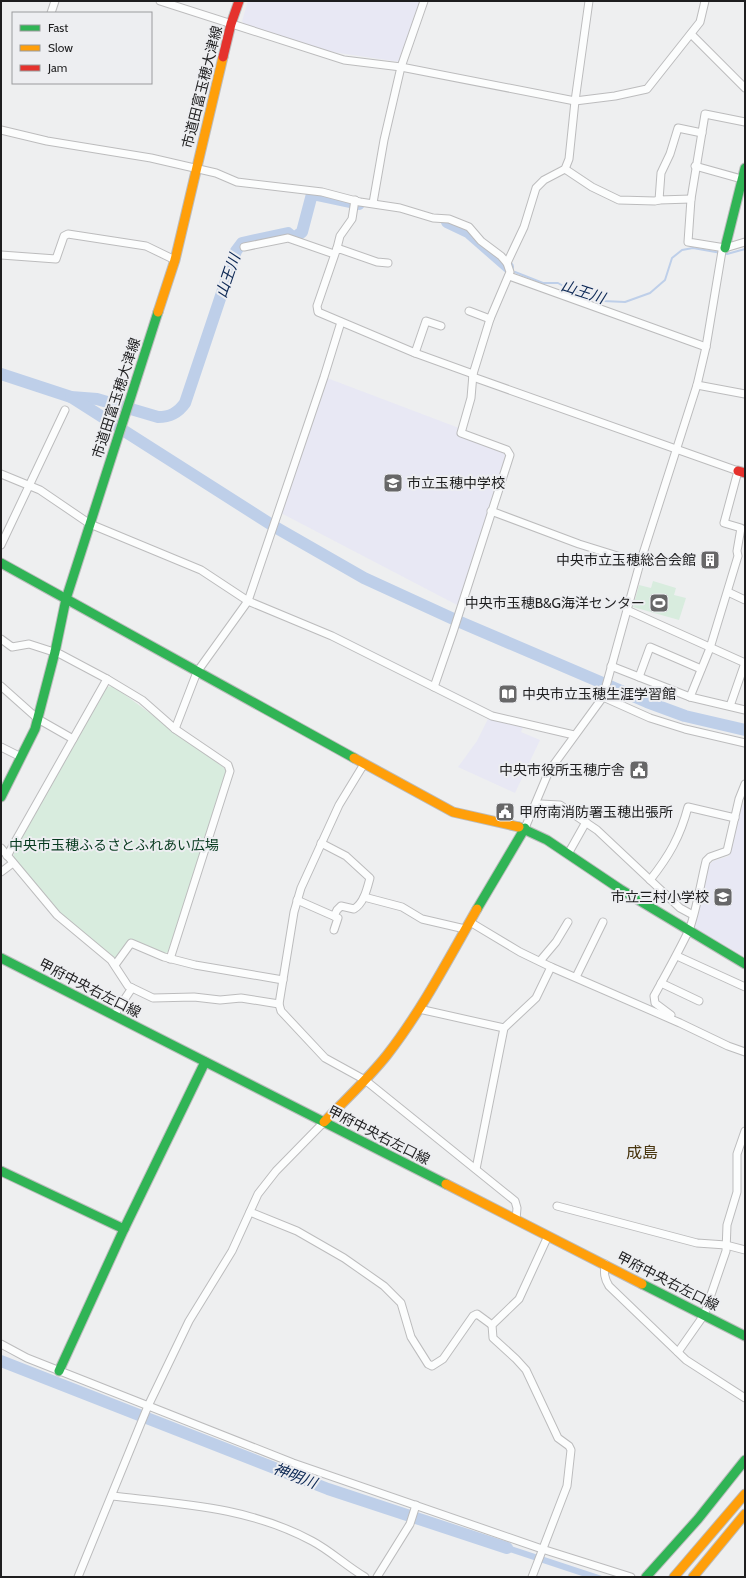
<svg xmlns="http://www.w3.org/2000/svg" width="746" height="1578" viewBox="0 0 746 1578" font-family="Cabin,'Noto Sans JP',sans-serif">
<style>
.education{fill:#e8e8f4}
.green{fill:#d8ecde}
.water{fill:#becfe9}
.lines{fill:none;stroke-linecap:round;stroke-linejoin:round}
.stream{stroke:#becfe9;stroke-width:2}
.river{stroke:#becfe9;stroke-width:12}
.street-casing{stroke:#bcbcbd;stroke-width:9}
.fast-casing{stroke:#bcbcbd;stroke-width:11}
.slow-casing{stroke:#bcbcbd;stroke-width:11}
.jam-casing{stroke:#bcbcbd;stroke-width:11}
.street{stroke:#fcfdfd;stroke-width:7}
.fast{stroke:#30b455;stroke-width:9}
.slow{stroke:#ff9f0a;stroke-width:9}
.jam{stroke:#e5322d;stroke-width:9}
.labels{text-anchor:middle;stroke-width:4;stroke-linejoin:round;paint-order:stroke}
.street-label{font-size:14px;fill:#1e1e1f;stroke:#edeef1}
.poi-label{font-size:14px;fill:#1e1e1f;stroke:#edeef1;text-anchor:end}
.park-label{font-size:14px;fill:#073a1f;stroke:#edeef1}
.water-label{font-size:15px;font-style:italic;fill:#0b2754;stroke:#edeef1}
.quarter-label{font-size:16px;fill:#48350e;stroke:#edeef1}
</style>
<rect width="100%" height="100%" fill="#eeeff0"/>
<g class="education">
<path d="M248,1h172l-20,61 -68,-10 -88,-28 -2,-3z"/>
<path d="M327,378l132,50 -1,7 48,19 -47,152 -180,-94z"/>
<path d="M490,715l34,8 -3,9 19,8 -25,53 -57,-26 19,-26z"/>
<path d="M745,799v158l-52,-30 15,-61 5,-5 16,-5 6,-28z"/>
</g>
<g class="green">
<path d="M653,581l23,7 -2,7 12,3 -7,22 -46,-13 6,-22 12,3z"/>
<path d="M113,686l114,84 -59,182 -4,2 -34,-15 -12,17 -3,2 -4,-1 -50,-43 -47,-56 -1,-6 93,-165z"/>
</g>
<path class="water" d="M493,1540l109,36 9,1h-26l-94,-31z"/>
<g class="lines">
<path class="stream" d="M515,272l28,11h15l14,8 17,2 14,8 22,1 25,-9 15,-13 7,-22 10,-8 11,-2 34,6 18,-5"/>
<g class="river">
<path d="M447,222l21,10 40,35"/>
<path d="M1,374l70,23 26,2 61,18c12,0 20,-4 27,-14l51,-152 6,-8 46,-10 6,5 8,-6 10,-38 47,10"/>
<path d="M71,397l204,130 89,51 96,44 187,80 38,14 60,14"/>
<path d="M1,1361l327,128 179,59"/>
</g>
<g class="street-casing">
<g id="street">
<path d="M160,1l184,59 57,7 174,34 40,-5 32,-7 53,-67 5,-21"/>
<path d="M51,13l4,-12"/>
<path d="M691,34l54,54"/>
<path d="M745,122l-40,-8 -14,85 -3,43 37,6 20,-6"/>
<path d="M1,130l46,11 104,17 65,15 21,9 85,10 38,10 40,6 33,10 16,1 20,8 12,14 20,15 6,7 3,9 -20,47 -17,55 -2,24 -10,35 46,17 3,5 -57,177 -19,55"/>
<path d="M695,166l50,14"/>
<path d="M565,169l27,18 27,13 36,1 4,-1"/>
<path d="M691,199l-32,1 2,-27 9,-19 8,-26 24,5"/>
<path d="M373,203l11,-63 17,-73 23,-66"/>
<path d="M244,247l44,-9 46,16"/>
<path d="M337,248l3,-12 12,-17 3,-19"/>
<path d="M1,255l55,4 8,-23 4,-2 78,12 29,14"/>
<path d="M388,263l-11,-1 -40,-14 -20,58 1,6 97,41 58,21"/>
<path d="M507,263l17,-36 12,-39 8,-8 21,-11 4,-10 6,-58 14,-100"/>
<path d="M509,276l197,71"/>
<path d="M469,311l21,8"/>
<path d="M415,353l11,-32 15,5"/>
<path d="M473,377l265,94 -14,52 17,5 -4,23 1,5 -28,92 -20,49"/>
<path d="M697,385l48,9"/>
<path d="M1,474l39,16 50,34 111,46 47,31 84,35 160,80 82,19"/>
<path d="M491,511l88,33 61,19"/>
<path d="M1,545l64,-135"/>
<path d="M728,592l17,8"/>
<path d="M627,610l118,53"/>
<path d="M1,639l11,8 17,-3 31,10 47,25 35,21 33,29 53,36 2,6 -60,188"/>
<path d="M611,666l79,31 55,13"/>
<path d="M639,677l11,-30 51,22"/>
<path d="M1,686l37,33 35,20"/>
<path d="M603,697l47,21 35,11 60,14"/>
<path d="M730,706l15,-43"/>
<path d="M175,729l22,-57 51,-71 76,-224 17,-55"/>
<path d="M1,747l20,10"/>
<path d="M364,764l-25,41 -38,83 -7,24 -15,92 2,7 44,47 40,22 150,121 2,7 -1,12"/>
<path d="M534,807l7,-3 19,1 37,25 83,78 13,7"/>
<path d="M525,828l24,-57 54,-74 37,-134 57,-178 9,-38 16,-96 3,-3"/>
<path d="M321,843l25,13 24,22c-3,11 -6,25 -16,31l-13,-3 -4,4 -3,6"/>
<path d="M1,848l56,67 54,45 17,26 25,12 41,-1 26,3 21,-2 38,6"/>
<path d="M568,854l18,-32"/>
<path d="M7,856l100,-177"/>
<path d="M1,872l12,-9"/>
<path d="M650,880c19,-24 30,-43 38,-73l47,11"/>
<path d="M364,897l38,10 20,12 43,10"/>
<path d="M297,900l41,18 -4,12"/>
<path d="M470,922l50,30 31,15 129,56 48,23 17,6"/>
<path d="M677,956l68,31"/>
<path d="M540,961l16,-19 12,-20"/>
<path d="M115,965l16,-22 33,14 31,8 88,15"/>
<path d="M576,977l27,-55"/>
<path d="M661,983l38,18"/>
<path d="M419,1009l85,19 32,-30 15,-31"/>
<path d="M114,1015l18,-27"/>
<path d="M671,1015l-16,-12 -1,-7c12,-22 24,-43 35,-66 7,-17 12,-49 17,-69l4,-4 17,-6 12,-52 6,-15"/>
<path d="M476,1169l28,-141"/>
<path d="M557,1206l140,37 29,2 19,5"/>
<path d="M250,1212l47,19 47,27 40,28 17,17 10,34 17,27 4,2 11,-7 30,-43 4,-2 15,11"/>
<path d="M605,1264c-1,9 -1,14 4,22l77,74 59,38"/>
<path d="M1,1344l26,14 266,105 249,86 89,28"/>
<path d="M678,1352l26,-37 22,-64 1,-26 10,-33v-38l8,-23"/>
<path d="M112,1496c70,8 137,11 200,45 19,10 34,25 53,36"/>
<path d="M78,1577l70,-171 41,-85 43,-70 26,-57 18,-23 48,-49"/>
<path d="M377,1577l33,-53 6,-19"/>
<path d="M532,1577l35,-91 4,-36 -2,-4 -11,-8 -32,-68 -10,-11 -23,-21 -1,-13 27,-26 29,-63"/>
</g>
</g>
<g class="fast-casing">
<g id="fast">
<path d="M725,248l20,-80"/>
<path d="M1,563l353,195"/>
<path d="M1,797l34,-68 20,-77 11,-53 92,-287"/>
<path d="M519,827l28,13 73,49 125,75"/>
<path d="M477,909l48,-81"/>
<path d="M1,958l445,226"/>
<path d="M1,1171l123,58"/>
<path d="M642,1284l103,52"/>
<path d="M59,1371l65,-142 81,-167"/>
<path d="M646,1577l52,-58 47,-59"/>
</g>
</g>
<g class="slow-casing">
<g id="slow">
<path d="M158,312l17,-52 48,-203"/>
<path d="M354,758l99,54 66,15"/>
<path d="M324,1122c21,-22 44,-43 63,-67 35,-45 62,-97 90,-146"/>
<path d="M446,1184l196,100"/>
<path d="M674,1577l71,-83"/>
<path d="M693,1577l52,-63"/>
</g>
</g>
<g class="jam-casing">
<g id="jam">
<path d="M223,57l8,-33 8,-23"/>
<path d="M738,471l7,2"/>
</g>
</g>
<use href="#street" class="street"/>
<use href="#fast" class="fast"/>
<use href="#slow" class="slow"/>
<use href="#jam" class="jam"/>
</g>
<defs>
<g id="school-square" transform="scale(1)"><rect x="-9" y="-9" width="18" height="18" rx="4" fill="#676768" stroke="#edeef1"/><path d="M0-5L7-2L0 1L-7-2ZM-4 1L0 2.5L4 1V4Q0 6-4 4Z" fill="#fff"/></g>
<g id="building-square" transform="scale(1)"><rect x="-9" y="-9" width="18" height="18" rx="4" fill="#676768" stroke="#edeef1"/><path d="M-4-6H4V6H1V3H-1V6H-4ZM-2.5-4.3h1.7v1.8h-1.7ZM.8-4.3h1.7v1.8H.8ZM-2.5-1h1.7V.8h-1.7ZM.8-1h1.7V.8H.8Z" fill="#fff"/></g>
<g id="stadium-square" transform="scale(1)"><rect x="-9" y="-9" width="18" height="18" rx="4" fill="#676768" stroke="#edeef1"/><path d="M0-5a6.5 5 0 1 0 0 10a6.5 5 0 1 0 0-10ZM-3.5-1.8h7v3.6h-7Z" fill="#fff"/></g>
<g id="library-square" transform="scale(1)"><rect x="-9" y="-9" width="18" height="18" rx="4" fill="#676768" stroke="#edeef1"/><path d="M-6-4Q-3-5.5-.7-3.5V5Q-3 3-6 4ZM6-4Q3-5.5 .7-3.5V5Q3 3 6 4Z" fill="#fff"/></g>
<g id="civic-square" transform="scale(1)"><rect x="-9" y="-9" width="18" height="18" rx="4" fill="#676768" stroke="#edeef1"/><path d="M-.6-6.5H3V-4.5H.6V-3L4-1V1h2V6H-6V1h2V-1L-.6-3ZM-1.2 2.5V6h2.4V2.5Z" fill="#fff"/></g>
</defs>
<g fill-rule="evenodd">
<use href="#school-square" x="393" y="483"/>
<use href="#building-square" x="710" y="560"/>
<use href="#stadium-square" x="659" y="603"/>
<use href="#library-square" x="508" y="694"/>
<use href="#civic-square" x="639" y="770"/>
<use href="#civic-square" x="505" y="812"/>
<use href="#school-square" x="723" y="897"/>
</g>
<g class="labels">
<g class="street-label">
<text transform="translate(202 87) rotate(-76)" y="5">市道田富玉穂大津線</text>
<text transform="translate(116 398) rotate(-72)" y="5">市道田富玉穂大津線</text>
<text transform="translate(90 988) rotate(27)" y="5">甲府中央右左口線</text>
<text transform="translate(379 1135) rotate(27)" y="5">甲府中央右左口線</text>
<text transform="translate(668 1281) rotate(27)" y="5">甲府中央右左口線</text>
</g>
<g class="poi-label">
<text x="407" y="488" text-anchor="start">市立玉穂中学校</text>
<text x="696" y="565">中央市立玉穂総合会館</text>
<text x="645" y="608">中央市玉穂B&amp;G海洋センター</text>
<text x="522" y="699" text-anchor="start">中央市立玉穂生涯学習館</text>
<text x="625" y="775">中央市役所玉穂庁舎</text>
<text x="519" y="817" text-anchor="start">甲府南消防署玉穂出張所</text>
<text x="709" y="902">市立三村小学校</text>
</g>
<g class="park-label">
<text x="114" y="850">中央市玉穂ふるさとふれあい広場</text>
</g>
<g class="water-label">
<text transform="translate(228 276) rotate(-71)" y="5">山王川</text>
<text transform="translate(583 292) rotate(18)" y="5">山王川</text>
<text transform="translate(295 1476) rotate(21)" y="5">神明川</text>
</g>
<g class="quarter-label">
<text x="642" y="1158">成島</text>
</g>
</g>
<rect width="746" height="1578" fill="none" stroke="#1e1e1f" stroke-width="4"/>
<rect x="12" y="12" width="140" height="72" fill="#edeef1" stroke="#9a9b9d"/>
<rect x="20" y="25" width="20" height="6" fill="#30b455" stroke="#9a9b9d"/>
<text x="48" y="32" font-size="12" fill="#1e1e1f">Fast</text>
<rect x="20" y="45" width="20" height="6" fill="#ff9f0a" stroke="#9a9b9d"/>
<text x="48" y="52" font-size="12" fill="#1e1e1f">Slow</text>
<rect x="20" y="65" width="20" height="6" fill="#e5322d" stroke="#9a9b9d"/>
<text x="48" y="72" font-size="12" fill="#1e1e1f">Jam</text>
</svg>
